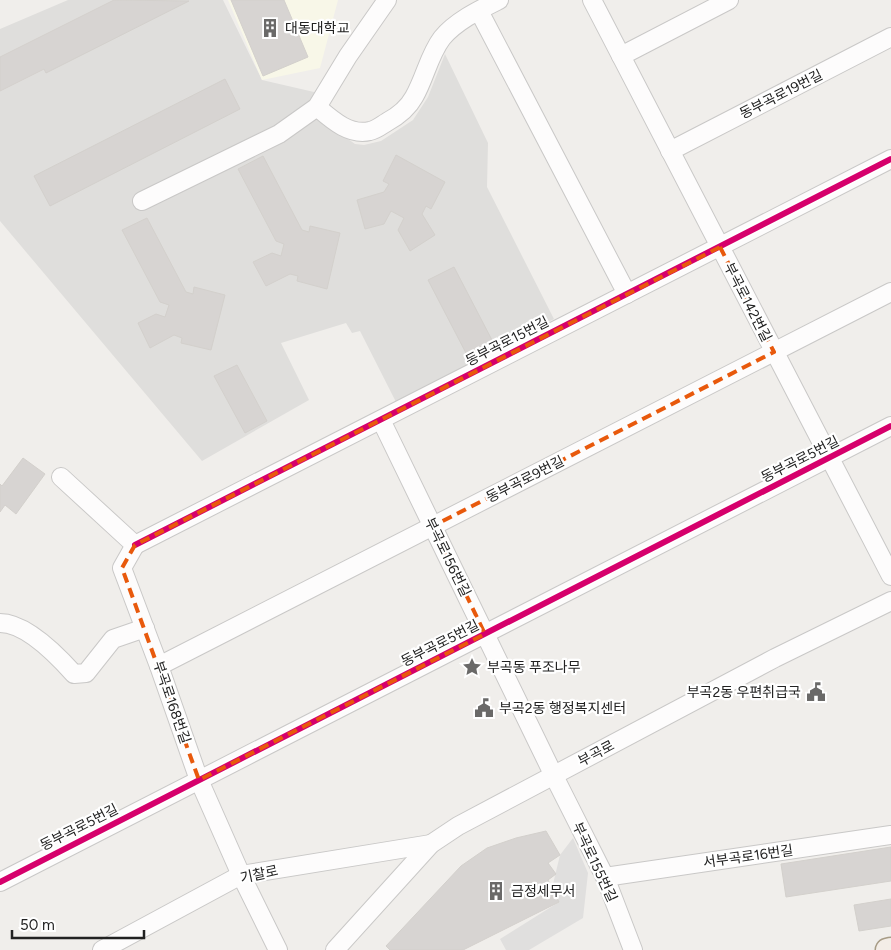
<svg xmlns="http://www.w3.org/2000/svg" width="891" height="950" viewBox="0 0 891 950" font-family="Figtree,'Noto Sans KR',sans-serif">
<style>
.residential{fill:#dfdedc}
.education{fill:#f8f7e8}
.parking{fill:#e0dfde}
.building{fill:#d7d4d2;stroke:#d3d0cc}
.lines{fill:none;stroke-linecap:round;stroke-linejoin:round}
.minor-casing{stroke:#c9c8c7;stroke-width:20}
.major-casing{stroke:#a79c86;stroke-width:25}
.minor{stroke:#fdfcfc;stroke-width:18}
.major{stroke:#f3ede7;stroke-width:22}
.cycleway-casing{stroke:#fff;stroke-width:9}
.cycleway{stroke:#d6006c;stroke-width:6}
.marked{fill:none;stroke:#e8590c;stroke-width:4;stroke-dasharray:10 6;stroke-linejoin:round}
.labels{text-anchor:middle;stroke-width:4.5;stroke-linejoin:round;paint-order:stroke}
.poi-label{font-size:14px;fill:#222;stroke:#fff;text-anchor:start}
.street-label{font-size:14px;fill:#222;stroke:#fff}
</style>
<rect width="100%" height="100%" fill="#f0eeeb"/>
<path class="residential" d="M68,0h155l39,80 52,12 15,13 -8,15 34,24 9,1 17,-4 32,-21 15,-23 17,-43 43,89 -1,44 67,132 -158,83 -36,-71 -8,2 -6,-10 -65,20 28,57 -107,61 -202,-240v-192z"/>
<path class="education" d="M228,0h110l-18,68 -58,12z"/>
<path class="parking" d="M573,838l15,35 -5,45 -54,32h-23l-6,-11 59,-37 -6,-18 7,-29z"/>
<g class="building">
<path d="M114,0l75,1 -143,72 -2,-4 -44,22v-34z"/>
<path d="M231,0h53l24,57 -45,19z"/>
<path d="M225,79l15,30 -190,97 -16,-30z"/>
<path d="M396,155l49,27 -14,27 -5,-3 -4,8 13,21 -25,16 -12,-21 6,-12 -13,-7 -7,13 -19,5 -8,-29 27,-8 5,-8 -6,-3z"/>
<path d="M263,156l39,74 7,2 1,-6 30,7 -13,56 -30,-8 1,-5 -8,-2 -24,12 -13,-24 19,-9 9,3 3,-12 -8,-3 -38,-72z"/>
<path d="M147,218l39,74 7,2 1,-7 31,8 -14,55 -30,-7 1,-5 -8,-3 -24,13 -12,-25 18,-9 9,3 4,-12 -9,-3 -38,-72z"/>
<path d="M454,267l39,75 -26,13 -39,-75z"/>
<path d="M237,365l30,56 -22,12 -31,-57z"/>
<path d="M23,458l22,16 -29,40 -11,-9 -5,7v-28l2,2z"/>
<path d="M546,831l14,24 -12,8 8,11 -8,6 11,22 -96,48h-73l-4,-4 75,-80 26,-18 29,-10z"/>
<path d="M891,847v34l-105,16 -5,-33z"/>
<path d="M891,899v27l-32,5 -5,-26z"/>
</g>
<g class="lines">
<g class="minor-casing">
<g id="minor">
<path d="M592,0l299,576"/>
<path d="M479,11l148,283"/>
<path d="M621,56l108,-56"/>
<path d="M317,107c14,12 32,29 53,24 6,-1 12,-6 17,-9 11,-6 21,-14 27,-25 11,-19 15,-42 28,-59 14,-17 37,-28 57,-38"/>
<path d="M670,151l221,-114"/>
<path d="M142,201l137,-67 38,-27 31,-51 39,-56"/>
<path d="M381,420l173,356 51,101 28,73"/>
<path d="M61,477l74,68 -13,23 37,98 40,114 42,95 37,75"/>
<path d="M135,545l756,-386"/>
<path d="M0,623c26,0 57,32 74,51l12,-1 27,-34 32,-11"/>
<path d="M159,666l732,-374"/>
<path d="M605,877l286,-42"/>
<path d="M0,882l891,-456"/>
<path d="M102,950l139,-75 190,-31"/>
<path d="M335,950l96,-106 27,-18 317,-168 116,-57"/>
</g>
</g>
<g class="major-casing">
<path id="major" d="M887,950l4,-1"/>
</g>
<use href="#minor" class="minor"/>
<use href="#major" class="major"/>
<g class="cycleway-casing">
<g id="cycleway">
<path d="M135,545l756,-386"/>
<path d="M0,882l891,-456"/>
</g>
</g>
<use href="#cycleway" class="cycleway"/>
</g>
<path class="marked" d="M720,247l54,105 -341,174 52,108 -286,146 -77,-212 13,-23z"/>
<defs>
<g id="building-bare" transform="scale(1.5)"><path d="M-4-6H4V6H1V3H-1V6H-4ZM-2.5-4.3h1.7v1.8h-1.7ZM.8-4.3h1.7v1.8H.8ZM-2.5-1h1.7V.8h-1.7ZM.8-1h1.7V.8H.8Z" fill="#6a6968" stroke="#fff" stroke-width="2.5" paint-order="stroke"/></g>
<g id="sight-bare" transform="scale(1.5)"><path d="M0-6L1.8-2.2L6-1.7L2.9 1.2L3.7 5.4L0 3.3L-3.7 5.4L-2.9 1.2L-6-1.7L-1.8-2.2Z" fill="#6a6968" stroke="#fff" stroke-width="2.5" paint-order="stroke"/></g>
<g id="civic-bare" transform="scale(1.5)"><path d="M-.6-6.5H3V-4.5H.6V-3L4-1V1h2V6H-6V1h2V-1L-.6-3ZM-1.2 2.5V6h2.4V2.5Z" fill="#6a6968" stroke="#fff" stroke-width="2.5" paint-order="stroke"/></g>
</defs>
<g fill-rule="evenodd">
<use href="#building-bare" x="270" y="28"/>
<use href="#sight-bare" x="472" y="667"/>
<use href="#civic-bare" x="816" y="692"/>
<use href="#civic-bare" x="484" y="708"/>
<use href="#building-bare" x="496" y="891"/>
</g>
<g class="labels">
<g class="poi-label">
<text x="285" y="33">대동대학교</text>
<text x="487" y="672">부곡동 푸조나무</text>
<text x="801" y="697" text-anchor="end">부곡2동 우편취급국</text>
<text x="499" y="713">부곡2동 행정복지센터</text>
<text x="511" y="896">금정세무서</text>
</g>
<g class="street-label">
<text transform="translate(781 94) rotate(-27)" y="5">동부곡로19번길</text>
<text transform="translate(748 302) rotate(63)" y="5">부곡로142번길</text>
<text transform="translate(507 341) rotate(-27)" y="5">동부곡로15번길</text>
<text transform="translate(800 459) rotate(-27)" y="5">동부곡로5번길</text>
<text transform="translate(525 479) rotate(-27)" y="5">동부곡로9번길</text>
<text transform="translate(448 557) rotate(64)" y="5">부곡로156번길</text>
<text transform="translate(440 643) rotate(-27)" y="5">동부곡로5번길</text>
<text transform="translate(172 702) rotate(71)" y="5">부곡로168번길</text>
<text transform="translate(596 753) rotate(-28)" y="5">부곡로</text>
<text transform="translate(79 827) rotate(-27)" y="5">동부곡로5번길</text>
<text transform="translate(748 856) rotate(-8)" y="5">서부곡로16번길</text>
<text transform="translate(595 862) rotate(65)" y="5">부곡로155번길</text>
<text transform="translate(259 874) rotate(-12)" y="5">기찰로</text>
</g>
</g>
<path d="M12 930v8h132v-8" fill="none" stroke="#222222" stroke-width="2.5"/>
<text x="20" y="930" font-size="15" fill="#222222" stroke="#ffffff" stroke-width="4" paint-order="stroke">50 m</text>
</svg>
